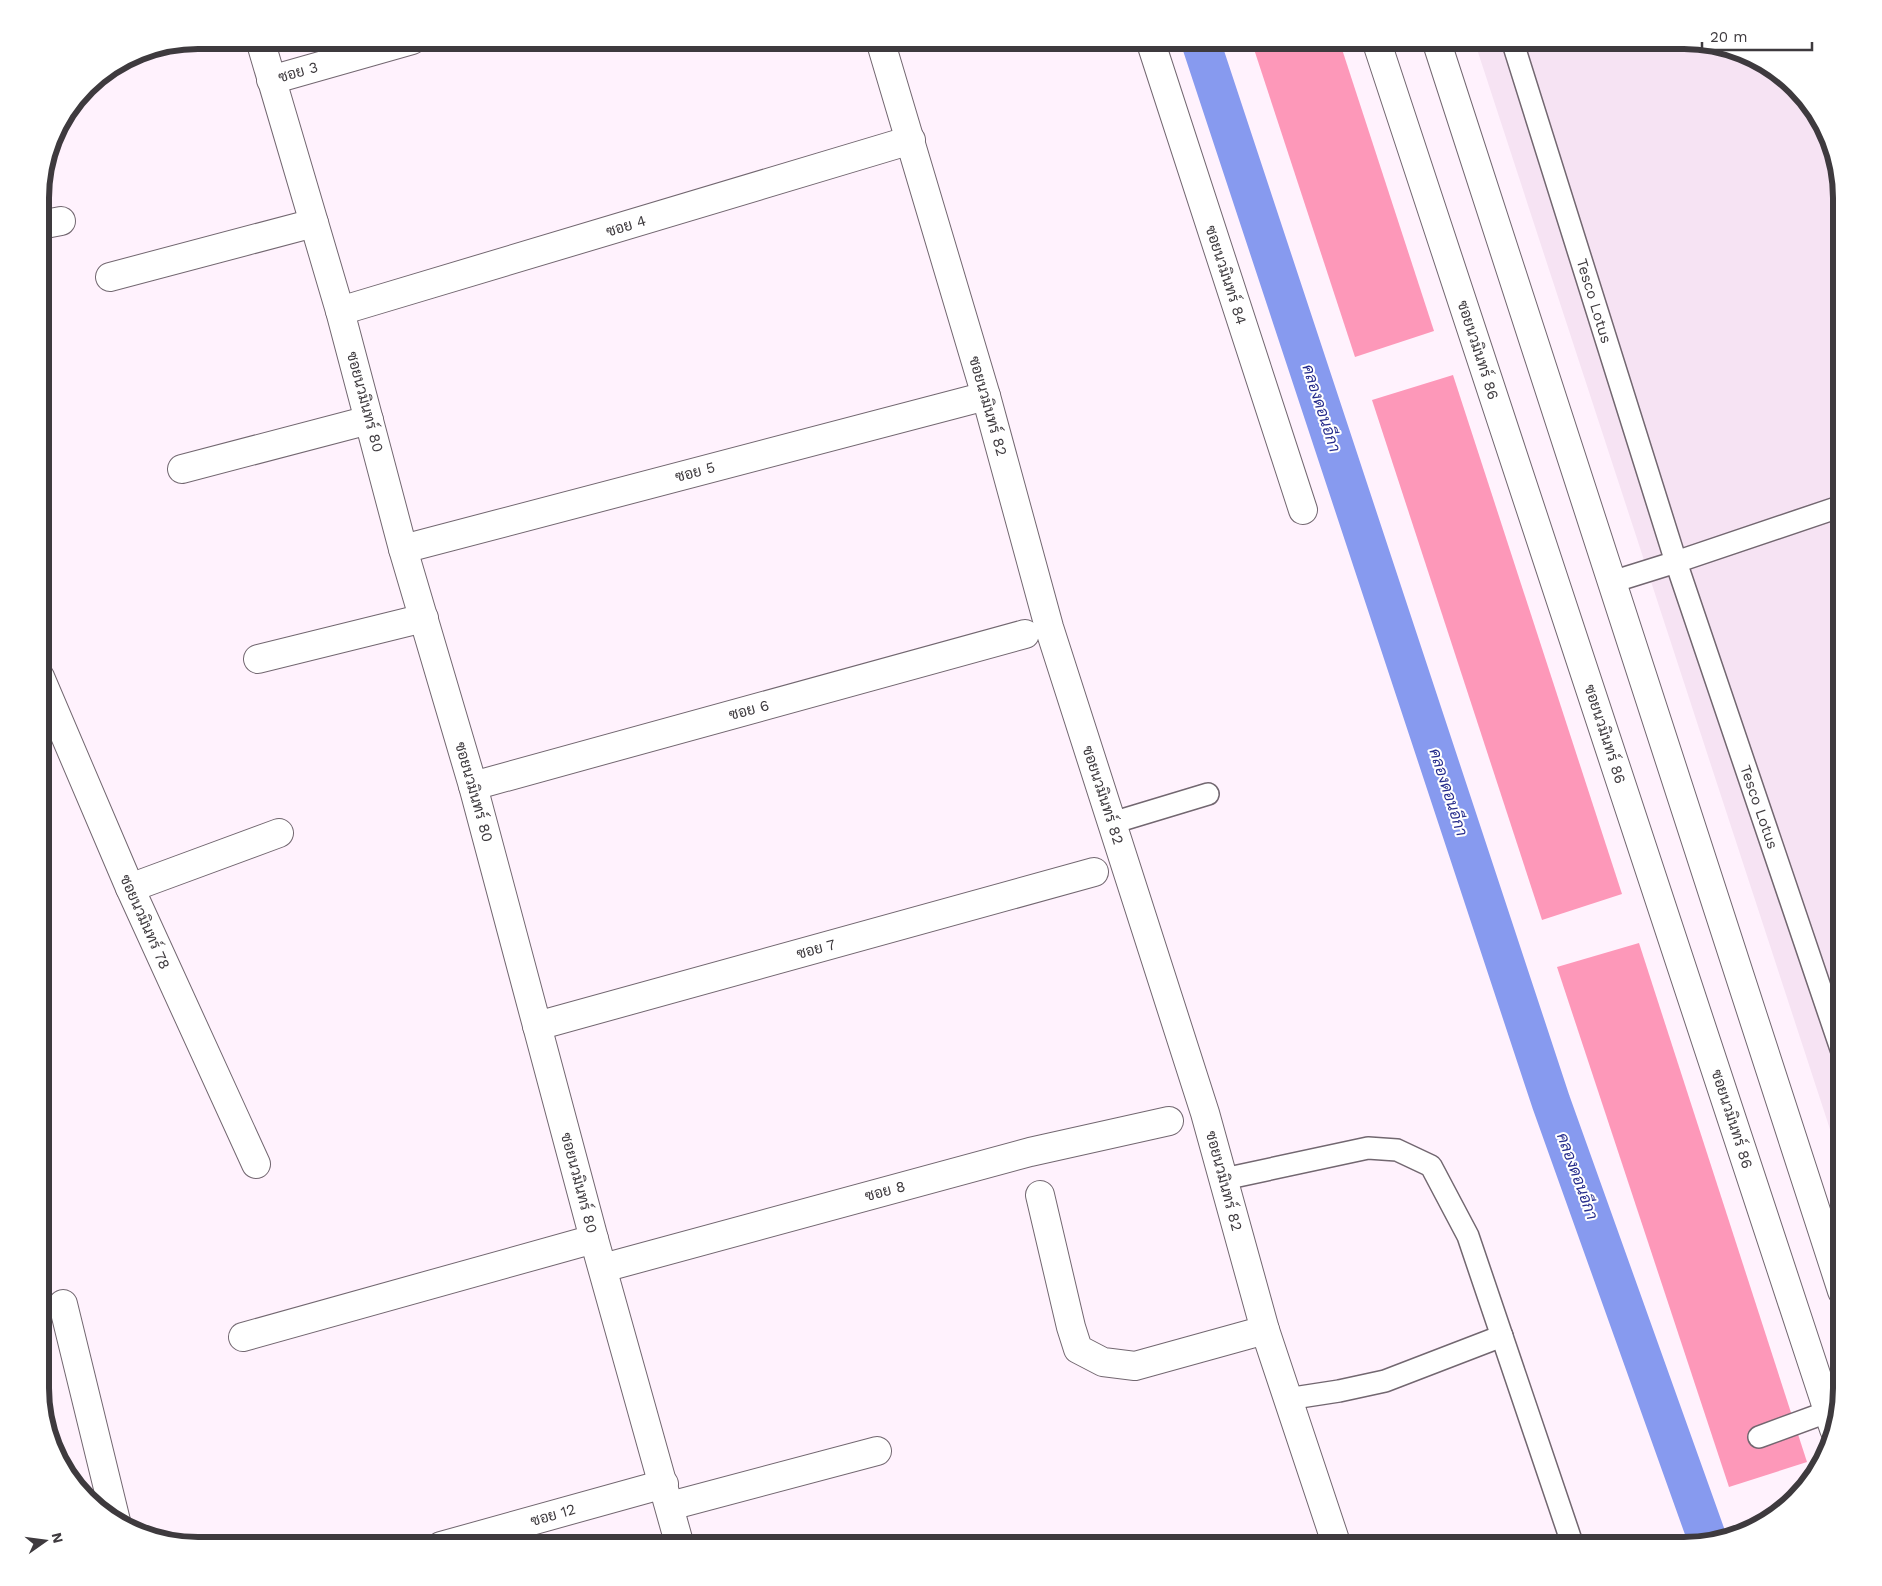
<svg xmlns="http://www.w3.org/2000/svg" width="1882" height="1586" viewBox="0 0 1882 1586" font-family="'Work Sans',Sarabun,sans-serif">
<style>
.built{fill:#f6e3f3}
.lines{fill:none;stroke-linecap:round;stroke-linejoin:round}
.canal{stroke:#879aef;stroke-width:39}
.building{fill:#fd98b9}
.lane-casing{stroke:#726770;stroke-width:24}
.street-casing{stroke:#726770;stroke-width:30}
.lane{stroke:#fff;stroke-width:21}
.street{stroke:#fff;stroke-width:28}
.labels{text-anchor:middle;stroke-width:4;stroke-linejoin:round;paint-order:stroke}
.street-label{font-size:15px;fill:#3e3a3e;stroke:#fff}
.water-label{font-size:16px;font-style:italic;fill:#262c8c;stroke:#fff}
.rim{fill:none;stroke:#3e3a3e;stroke-width:6}
</style>
<rect width="100%" height="100%" fill="#fff2fd"/>
<path class="built" d="M1474,40h211l59,12 45,27 41,58 12,61v968z"/>
<g class="lines">
<path class="canal" d="M1200,40l351,1062 157,439"/>
</g>
<g class="building">
<path d="M1251,40h88l95,291 -79,26z"/>
<path d="M1453,375l169,519 -80,26 -170,-520z"/>
<path d="M1639,943l168,519 -78,25 -172,-520z"/>
</g>
<g class="lines">
<g class="lane-casing">
<g id="lane">
<path d="M1512,40l164,522 166,490"/>
<path d="M1612,582l64,-20 166,-56"/>
<path d="M1112,823l96,-29"/>
<path d="M1224,1179l144,-31 29,2 34,16 37,70 105,310"/>
<path d="M1287,1399l52,-8 46,-10 117,-45"/>
<path d="M1759,1437l79,-29"/>
</g>
</g>
<g class="street-casing">
<g id="street">
<path d="M260,40l80,271 63,238 70,237 121,453 86,307"/>
<path d="M880,40l106,356 63,231 156,486 60,217 72,216"/>
<path d="M1150,40l153,470"/>
<path d="M1376,40l458,1389"/>
<path d="M1436,40l406,1251"/>
<path d="M271,80l141,-40"/>
<path d="M40,225l21,-4"/>
<path d="M110,277l204,-54"/>
<path d="M340,311l571,-171"/>
<path d="M182,469l187,-49"/>
<path d="M403,549l583,-153"/>
<path d="M258,659l166,-41"/>
<path d="M40,677l90,211 126,276"/>
<path d="M473,786l552,-152"/>
<path d="M130,888l149,-55"/>
<path d="M537,1026l557,-154"/>
<path d="M1040,1195l31,132 7,22 25,13 32,4 130,-36"/>
<path d="M603,1268l427,-116 139,-31"/>
<path d="M63,1304l53,217"/>
<path d="M243,1337l351,-98"/>
<path d="M670,1506l207,-55"/>
<path d="M441,1546l223,-62"/>
</g>
</g>
<use href="#lane" class="lane"/>
<use href="#street" class="street"/>
</g>
<g class="labels">
<g class="street-label">
<text transform="translate(298 72) rotate(-16)" y="5">ซอย 3</text>
<text transform="translate(626 226) rotate(-17)" y="5">ซอย 4</text>
<text transform="translate(1226 275) rotate(72)" y="5">ซอยนวมินทร์ 84</text>
<text transform="translate(1594 301) rotate(73)" y="5">Tesco Lotus</text>
<text transform="translate(1478 350) rotate(72)" y="5">ซอยนวมินทร์ 86</text>
<text transform="translate(365 402) rotate(75)" y="5">ซอยนวมินทร์ 80</text>
<text transform="translate(988 406) rotate(74)" y="5">ซอยนวมินทร์ 82</text>
<text transform="translate(695 472) rotate(-15)" y="5">ซอย 5</text>
<text transform="translate(749 710) rotate(-15)" y="5">ซอย 6</text>
<text transform="translate(1605 734) rotate(72)" y="5">ซอยนวมินทร์ 86</text>
<text transform="translate(474 792) rotate(74)" y="5">ซอยนวมินทร์ 80</text>
<text transform="translate(1103 795) rotate(72)" y="5">ซอยนวมินทร์ 82</text>
<text transform="translate(1759 807) rotate(71)" y="5">Tesco Lotus</text>
<text transform="translate(145 922) rotate(66)" y="5">ซอยนวมินทร์ 78</text>
<text transform="translate(816 949) rotate(-15)" y="5">ซอย 7</text>
<text transform="translate(1732 1119) rotate(72)" y="5">ซอยนวมินทร์ 86</text>
<text transform="translate(1224 1181) rotate(75)" y="5">ซอยนวมินทร์ 82</text>
<text transform="translate(579 1183) rotate(75)" y="5">ซอยนวมินทร์ 80</text>
<text transform="translate(885 1191) rotate(-15)" y="5">ซอย 8</text>
<text transform="translate(553 1515) rotate(-16)" y="5">ซอย 12</text>
</g>
<g class="water-label">
<text transform="translate(1322 408) rotate(72)" y="6">คลองดอนอีกา</text>
<text transform="translate(1449 792) rotate(72)" y="6">คลองดอนอีกา</text>
<text transform="translate(1578 1176) rotate(70)" y="6">คลองดอนอีกา</text>
</g>
</g>
<path d="M0 0H1882V1586H0ZM198 49H1684A149 149 0 0 1 1833 198V1388A149 149 0 0 1 1684 1537H198A149 149 0 0 1 49 1388V198A149 149 0 0 1 198 49Z" fill="#fff" fill-rule="evenodd"/>
<path class="rim" d="M198 49H1684A149 149 0 0 1 1833 198V1388A149 149 0 0 1 1684 1537H198A149 149 0 0 1 49 1388V198A149 149 0 0 1 198 49Z"/>
<g transform="translate(45 1541) rotate(76)" stroke="#ffffff" stroke-width="4" paint-order="stroke">
<path d="M0-4L9 19L0 12L-9 19Z" fill="#3e3a3e"/>
<text y="-8" font-size="14" font-weight="bold" text-anchor="middle" fill="#3e3a3e">N</text>
</g>
<path d="M1702 42v8h110v-8" fill="none" stroke="#3e3a3e" stroke-width="2.5"/>
<text x="1710" y="42" font-size="15" fill="#3e3a3e" stroke="#ffffff" stroke-width="4" paint-order="stroke">20 m</text>
</svg>
